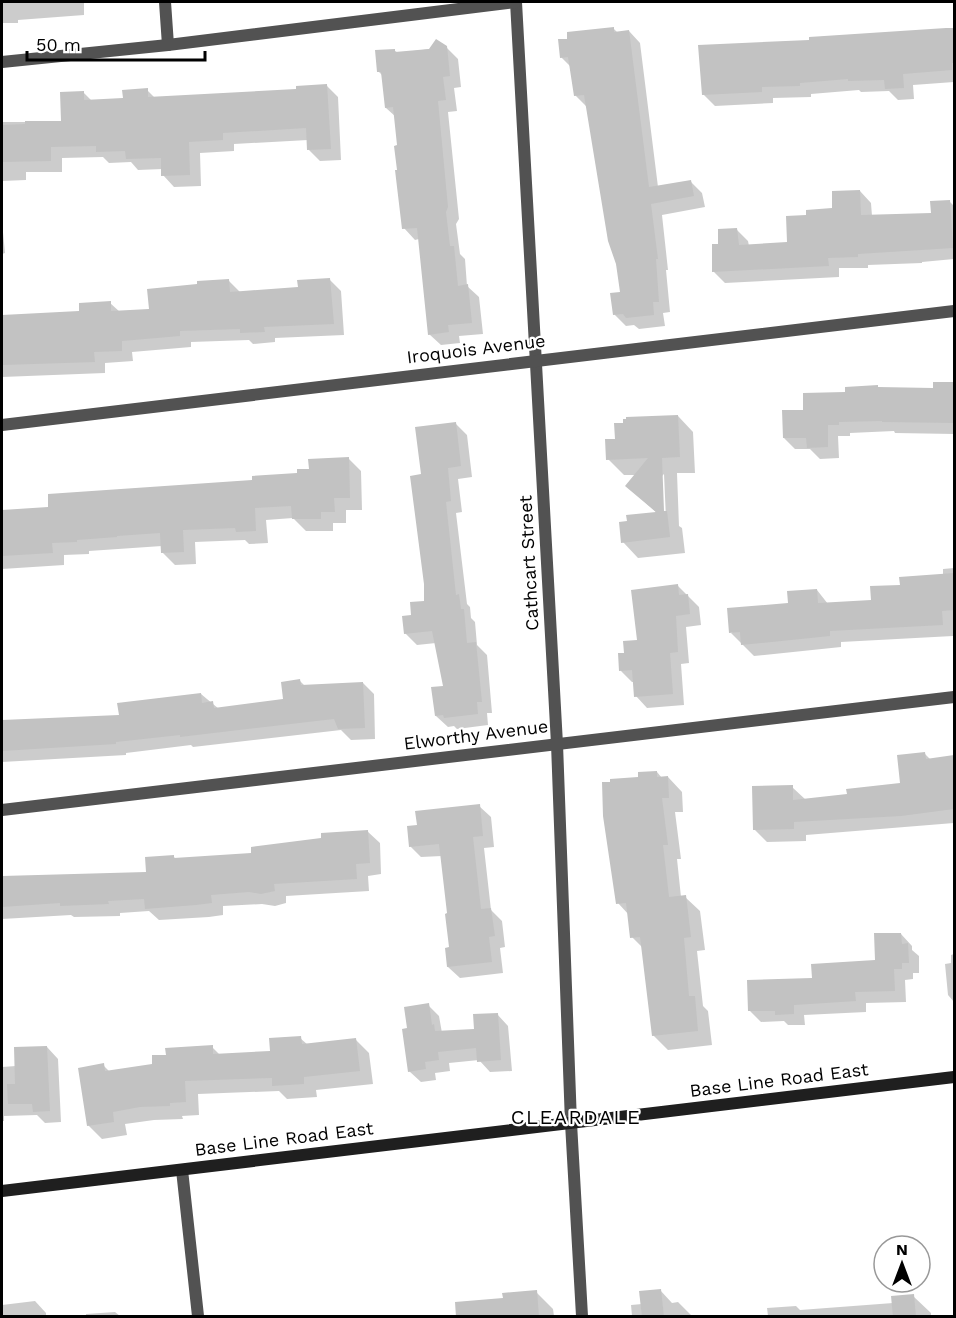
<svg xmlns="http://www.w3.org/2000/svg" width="956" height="1318" viewBox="0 0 956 1318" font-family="'Work Sans',sans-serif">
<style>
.shadow{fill:#0003;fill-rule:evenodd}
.building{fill:#c2c2c2}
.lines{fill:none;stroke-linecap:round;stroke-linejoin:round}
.street{stroke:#525252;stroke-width:12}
.secondary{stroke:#1f1f1f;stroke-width:12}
.labels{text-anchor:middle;stroke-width:4.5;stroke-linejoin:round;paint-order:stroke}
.street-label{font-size:18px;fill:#000;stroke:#fff}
.neighbourhood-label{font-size:20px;letter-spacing:1.5px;fill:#000;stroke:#fff}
</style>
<rect width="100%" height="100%" fill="#fff"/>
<g class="shadow">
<path d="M2,2h82v13l-66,5v3h-16z"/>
<path d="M613,28l5,5 11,-2 11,12 18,144 33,-5 11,11 3,14 -43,8 6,55h-2l4,42 -7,1 2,13 -26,3 -5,-4 -8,1 -12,-12 8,-21 -35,-186 -12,-12 -4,-28 -10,-10z"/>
<path d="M954,30v52l-41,3 1,14 -16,1 -9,-9 -28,1 -2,-2 -48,4v3l-38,1v5l-58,3 -12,-12 108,-53z"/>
<path d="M446,47l12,12 3,28 -7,1 3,23 -9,1 11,107 -3,5 4,30 5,5 2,27 12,11 4,37 -24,2 1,7 -19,2 -12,-11 -10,-95 -4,1 -11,-12 -8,-111 -10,-9 -3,-32 -4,-4 15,-22 4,3z"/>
<path d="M327,86l11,11 3,63 -21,1 -11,-11 -1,-10 -74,4v7l-34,2 1,33 -27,1 -11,-12v-6l-25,1 -7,-8 -22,1 -6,-6 -41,1v14h-36v8l-24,1v-59h61l20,-30 9,9 32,-2 23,-9 8,8 143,-8z"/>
<path d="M860,191l11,12 1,13 60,-2 18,-12 4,4v53l-32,3v1l-54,2v3h-29v9l-114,6 -11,-11 5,-26 18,-16 11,11 1,5 40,-2 19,-28 26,-6z"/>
<path d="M2,222l3,31 -3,1z"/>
<path d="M329,279l12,12 3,44 -69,3v4l-22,2 -4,-4 -58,2v5l-59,5 1,9 -28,2v10l-103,4v-60l79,-4 29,-10 10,9 31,-2 78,-29 12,12 59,-4z"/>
<path d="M934,383l20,1v50l-59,-1 -1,-2 -44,2v3h-12l1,22 -19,1 -10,-10h-15l-11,-11 21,-27 41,-18 34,-4 54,1z"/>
<path d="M678,416l15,16 2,41h-18l2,53 3,2 3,25 -47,5 -15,-16 34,-29 -30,-27 9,-11h-12l-16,-16 9,-19zM664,474l2,45h-3l-2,-42z"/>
<path d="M455,423l12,12 5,42 -14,2 4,33 -6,1 11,91 3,3 1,11 4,4 2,23 10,10 5,58h-5l1,12 -31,4 -3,-3 -6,1 -12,-11 9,-29 -9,-44 -19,2 -12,-12 8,-17 12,-13 -2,-127z"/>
<path d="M349,459l12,12 1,39h-16v13h-13v8h-27l-13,-13 -27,2 2,23 -19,1 -4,-4 -50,2 1,22 -21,1 -13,-13v-6l-73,5v3l-25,1v10l-62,4v-58l48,-3 249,-33z"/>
<path d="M954,568l-1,68 -112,6v5l-87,9 -23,-23 86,-43 11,14 44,-3 29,-15 42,-11v-6z"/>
<path d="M678,586l21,21 2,18 -15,2 3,36 -8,1 3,41 -37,3 -11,-12 -1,-14h-3l-11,-11 5,-17 13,-13z"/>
<path d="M300,681l5,5 58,-3 11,11 1,45 -24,1 -10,-10 -148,17 -2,-2 -65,8v2l-124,7v-40l119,-6 80,-22 18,15 66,-9z"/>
<path d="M924,753l7,7 23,-3v66l-148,12v6l-39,1 -13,-13 38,-42 14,13 43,-5 53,-11z"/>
<path d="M657,772l5,6 6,-1 14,15 1,20h-8l6,47h-4l4,38h4l15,14 5,39 -8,1 6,55 5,5 4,34 -44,5 -15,-15 -10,-87 -11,-11 -3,-22 -11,-12 22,-124z"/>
<path d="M479,806l12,11 3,30 -10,1 7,62 11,11 3,26 -5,1 3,25 -43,5 -12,-11 2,-18 -1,-34 -7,-59 -21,1 -11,-11 8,-20z"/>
<path d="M367,831l13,12 1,31 -13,2 1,15 -83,5v7l-11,3 -13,-2 -39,2v9l-14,2 -50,3 -10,-9 -29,2v3l-46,1 -3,-2 -69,4v-41l146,-4 25,-18 3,3 77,-5z"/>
<path d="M901,934l11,12v4l7,6v17h-6v6l-8,1 1,22 -40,1v9l-62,3 1,10h-17l-4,-4 -23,1 -11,-11 63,-32 64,-18z"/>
<path d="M954,954v48l-6,-7 -3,-31 6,-1v-8z"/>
<path d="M428,1005l11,11 3,17 33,-3 22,-16 11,12 4,45 -22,1 -11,-12 -30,3 1,8 -15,2 1,7 -15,2 -12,-11v-42z"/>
<path d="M300,1038l8,7 48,-5 13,13 4,31 -57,6 1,7 -30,2 -8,-8 -81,3 1,21 -17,1 1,3 -29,1 -29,4 2,11 -25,4 -14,-14 15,-60 7,7 44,-6 13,-10 45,-9 8,8 52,-3z"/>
<path d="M47,1047l11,12 3,63 -16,1 -8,-8 -33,1v5h-2v-54l14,-1z"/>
<path d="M660,1290l12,13 6,-1 14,14h-60l-1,-11 11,-1z"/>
<path d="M536,1292l17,17 1,7h-77l27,-16z"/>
<path d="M913,1296l18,17v3h-163l-1,-8 29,-2 4,4 93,-7z"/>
<path d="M35,1301l11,12v3h-44v-11z"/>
<path d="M115,1312l5,4h-34v-2z"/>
</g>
<g class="building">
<path d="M614,27v5l15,-2 20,157 42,-7 3,16 -43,8 7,55h-2l3,43h-6l1,13 -28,3 -3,-4 -10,1 -3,-22 10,-1 -4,-28 -8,-23 -24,-146 -10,1 -6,-39 -8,1 -2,-19h9v-7z"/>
<path d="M946,28h8v35h-2v7l-49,4 1,14 -19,1 -1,-9 -36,1v-2l-48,4v3l-38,1v5l-60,3 -4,-50 111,-5v-3z"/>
<path d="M436,39l11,7 3,30 -7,1 3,23 -8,1 10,106 -2,5 4,34h4l4,40 10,-2 4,39 -24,2 1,7 -21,3 -11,-107 -15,1 -7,-59h2l-3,-24 3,-1 -4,-38 -8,1 -4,-36h-4l-2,-22 20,-1v3l34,-3z"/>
<path d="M327,84l4,65 -24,1 -1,-22 -83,5v7l-34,2 1,33 -29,1v-18l-35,1 -1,-8 -29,1v-6l-45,1v14l-49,1v-37l23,-1v-3h36l-1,-29 24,-1v9l39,-2 -1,-8 26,-2v9l148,-8v-3z"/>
<path d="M860,190l1,25 70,-2 -1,-12 20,-1 3,48 -95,6v3l-30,1 1,8 -117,6v-28h6v-15l19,-1 2,17 48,-3 -1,-26 20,-1v-5l26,-2v-17z"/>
<path d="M330,278l4,46 -70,3 1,5 -25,1v-4l-60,2v5l-58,5v10l-28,1 1,10 -93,3v-50l77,-4v-8l32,-2v10l38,-2 -2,-20 50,-5v-3l32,-2 1,13 68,-5 -1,-7z"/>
<path d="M933,382h21v41l-72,-1v-1l-43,1v3h-11v22l-21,1 -1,-10h-23l-1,-28h21v-17l42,-1v-5l33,-2v2l55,1z"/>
<path d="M678,415l2,42 -18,1 2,53h3l3,26 -49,6 -2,-21 8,-1 -1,-6 30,-3 -31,-26 23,-28 -42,2 -1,-21h10l-1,-16h9v-4h3v-2z"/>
<path d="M456,422l5,44 -13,2 3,33 -5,1 10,93 3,-1 2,15h3l3,34 9,-1 6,60h-5l1,12 -34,4 -1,-3 -8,1 -4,-29 12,-1 -11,-55 -28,3 -2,-18 9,-1 -1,-13 14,-1v-17l-14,-108 11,-2 -6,-47z"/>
<path d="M349,457l1,41h-16l1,14h-14v7h-29l-1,-13 -36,2 1,23 -20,1 -1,-4 -52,2 1,22 -23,1 -1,-20 -43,3v1l-40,3v2l-25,1 1,10 -51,3v-46l46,-3v-13l204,-14v-4l45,-3v-4h12l-1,-10z"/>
<path d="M954,573v37l-12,1 1,14 -113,6v5l-89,9 -1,-13 -11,1 -2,-25 61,-5 -1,-12 30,-2 1,14 53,-3 -1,-14 30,-1 -1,-8z"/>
<path d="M678,584l1,11 9,-1 2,20 -14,2 2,36 -8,1 3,41 -39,3 -2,-27 -13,1 -1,-18h6l-1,-12 14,-1 -6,-50z"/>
<path d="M300,679l1,6 62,-3 2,46 -27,1 -4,-10 -154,18v-2l-64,7v2l-114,7v-31l117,-5 -2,-12 84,-10 1,10 11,-2 1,7 69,-9 -2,-17z"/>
<path d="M925,752l1,7 28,-4v54l-53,7 -107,6v7l-41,1 -1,-44 41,-1v15l54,-6 -1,-5 54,-6 -3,-28z"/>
<path d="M657,771v6l11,-1 1,22h-7l6,47h-5l6,52 17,-2 5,42 -7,1 5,58h6l3,35 -46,5 -12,-99 -10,1 -4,-35 -10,1 -13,-88 -1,-34h8v-3l28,-2v-5z"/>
<path d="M480,804l3,32 -10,1 8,72 10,-1 4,28 -6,1 3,25 -45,5 -2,-19 4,-1 -4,-33 2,-1 -8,-69 -30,3 -2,-21 10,-1 -2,-14z"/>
<path d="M368,830l2,33 -14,1 1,15 -83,5 1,7 -14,3 -12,-2 -38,3 1,8 -16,2 -51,4 -1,-10 -36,2 1,3 -49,2v-3l-58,4v-31l144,-4 -1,-15 29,-2v3l77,-5v-6l70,-9v-5z"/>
<path d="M874,933h27l1,11 6,-1 1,20h-7v6h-8l1,22 -40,1 1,9 -62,4v9l-19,1v-4h-27l-1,-31 65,-2 -1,-14 64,-4z"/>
<path d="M429,1003l3,22 2,-1 1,7 39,-2 -1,-15 25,-1 3,47 -24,2 -1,-14 -38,4 1,8 -14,2 1,7 -18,3 -6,-43 5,-1 -3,-21z"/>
<path d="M301,1036l1,8 54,-6 4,33 -56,6v7l-32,2v-8l-87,3 1,21 -16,1v3l-30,1 -27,5 1,10 -27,4 -9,-58 26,-5 1,8 47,-7v-9h14l-1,-7 48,-3v9l57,-3 -1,-13z"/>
<path d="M47,1046l3,65 -17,1 -1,-8h-24l-1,-20h8l-1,-37z"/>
<path d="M661,1289l3,28h-22l-3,-26z"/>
<path d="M537,1290l2,27h-83l-1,-15 48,-4 -1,-5z"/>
<path d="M914,1294l2,23h-23l-2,-21z"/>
</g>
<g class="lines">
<g class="street">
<path d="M165,2l3,43"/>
<path d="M516,2l41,742 14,379 11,193"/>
<path d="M2,62l166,-17 347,-43"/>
<path d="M2,425l952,-114"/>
<path d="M2,810l952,-113"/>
<path d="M182,1170l16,146"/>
</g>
<path class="secondary" d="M2,1191l952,-114"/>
</g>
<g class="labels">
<g class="street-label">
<text transform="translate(476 349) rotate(-7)" y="6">Iroquois Avenue</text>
<text transform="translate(529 563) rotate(-93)" y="6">Cathcart Street</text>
<text transform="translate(476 735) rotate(-7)" y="6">Elworthy Avenue</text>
<text transform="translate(779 1080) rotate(-7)" y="6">Base Line Road East</text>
<text transform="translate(284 1139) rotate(-7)" y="6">Base Line Road East</text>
</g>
<g class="neighbourhood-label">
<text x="576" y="1124">CLEARDALE</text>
</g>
</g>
<rect width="956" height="1318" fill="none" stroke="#000000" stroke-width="6"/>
<g transform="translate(902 1264)"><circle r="28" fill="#ffffff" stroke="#999999" stroke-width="1.5"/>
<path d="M0-4.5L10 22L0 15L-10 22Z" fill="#000000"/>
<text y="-9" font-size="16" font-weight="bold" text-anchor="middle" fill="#000000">N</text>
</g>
<path d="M27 51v9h178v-9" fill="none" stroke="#000000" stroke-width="3"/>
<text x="36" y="51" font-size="18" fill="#000000" stroke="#ffffff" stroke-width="4.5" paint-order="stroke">50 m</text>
</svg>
